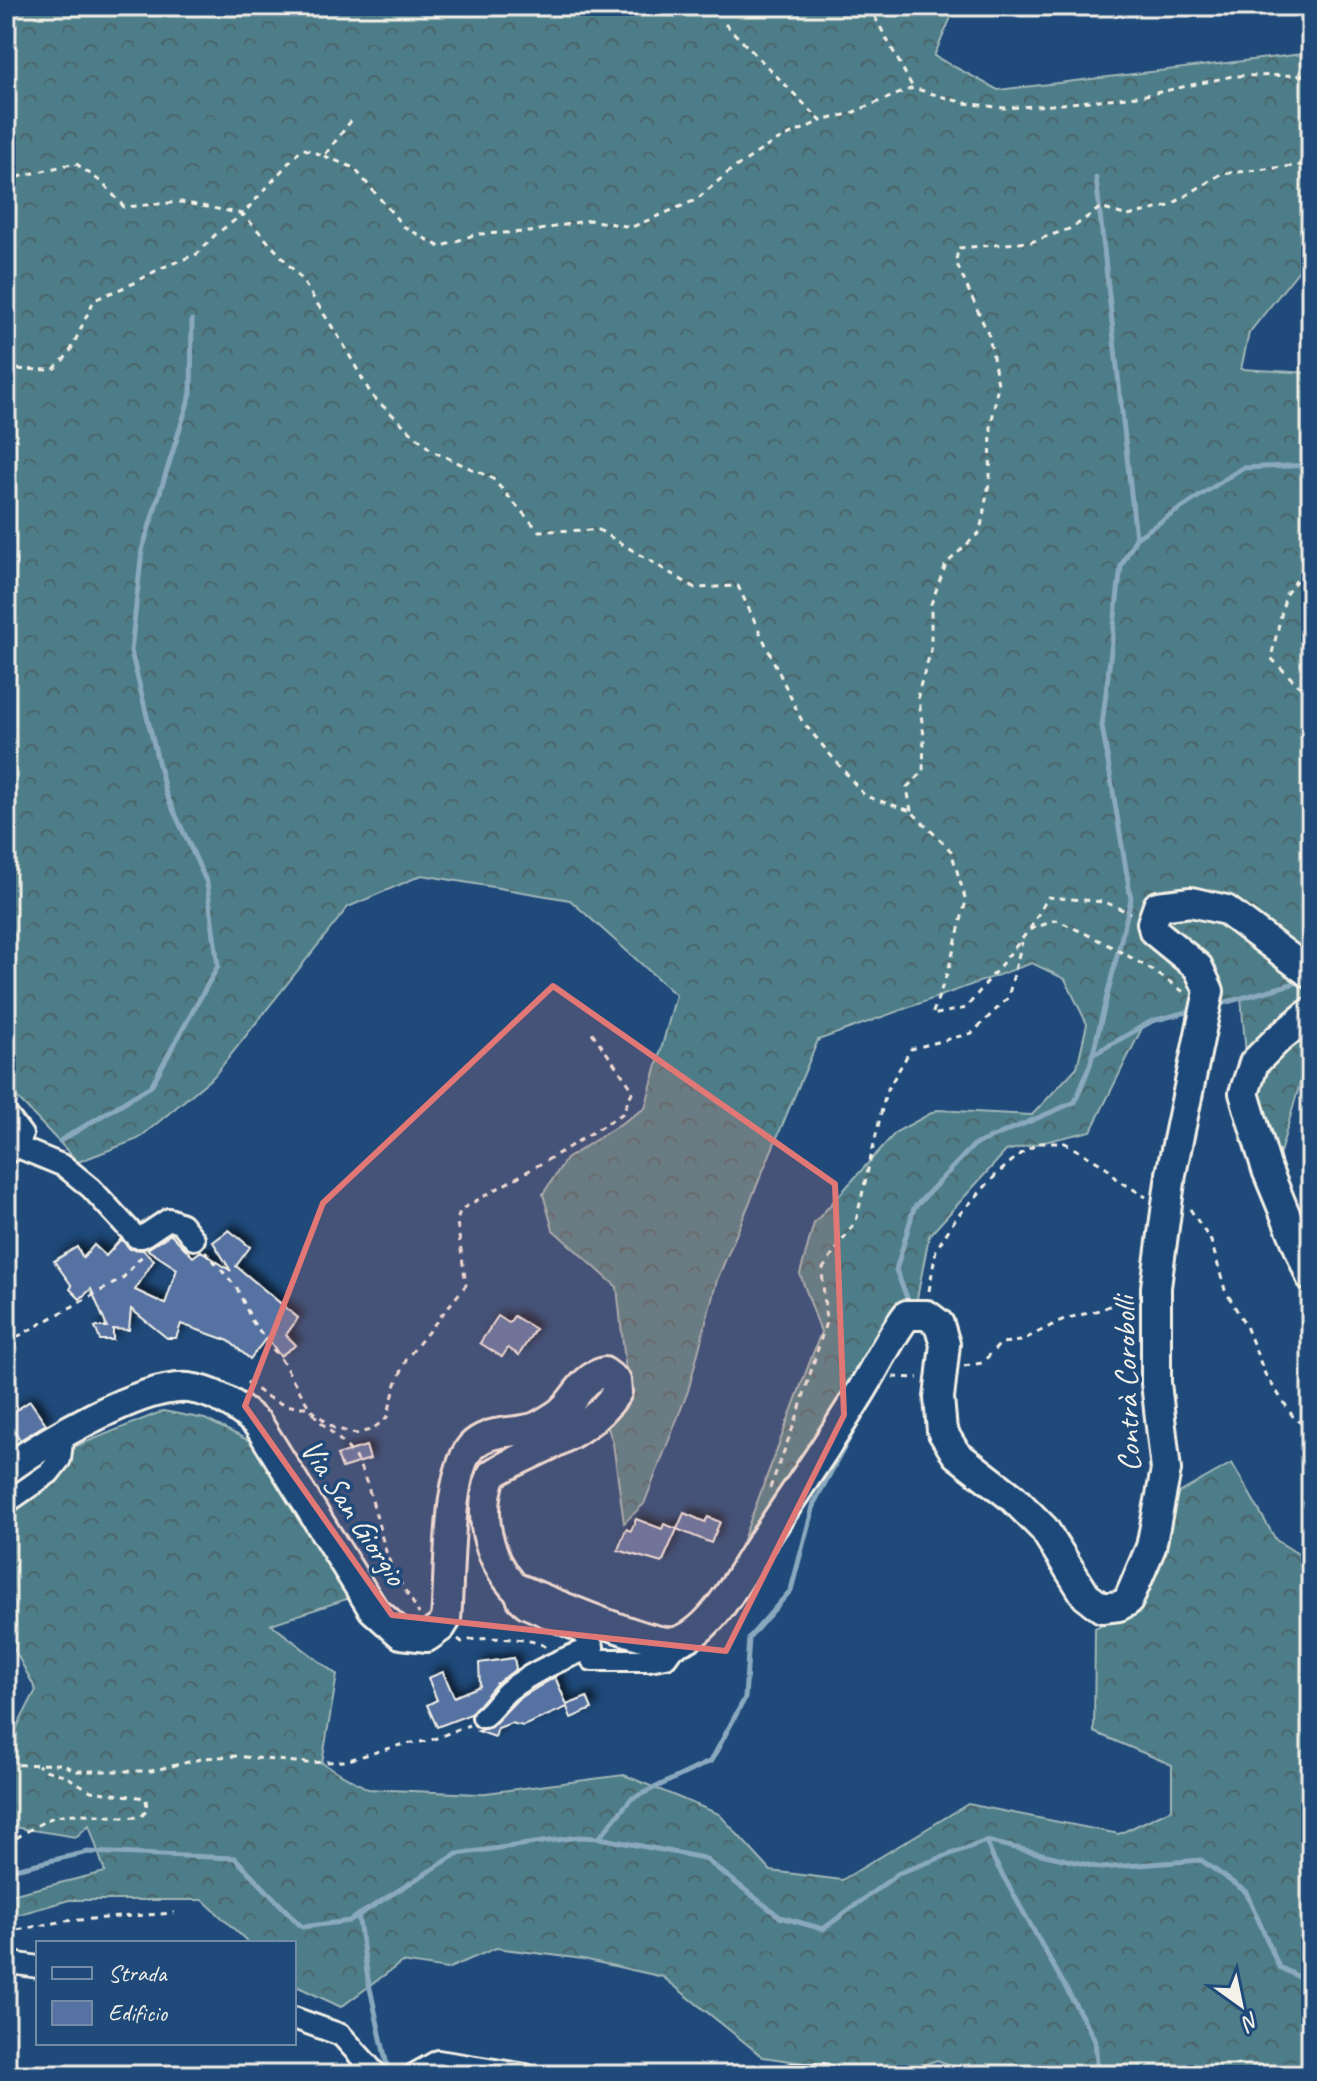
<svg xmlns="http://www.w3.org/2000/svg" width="1317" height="2081" viewBox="0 0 1317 2081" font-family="Caveat,sans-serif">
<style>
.forest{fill:url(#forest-crowns);stroke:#a0b7b8;stroke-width:2}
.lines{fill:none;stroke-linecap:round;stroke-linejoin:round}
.stream{stroke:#8aa9be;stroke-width:5}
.building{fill:#5672a2;stroke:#f4f1e8;stroke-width:2;filter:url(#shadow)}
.street-casing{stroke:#f4f1e8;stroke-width:26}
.secondary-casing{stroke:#f4f1e8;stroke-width:34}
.path{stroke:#f4f1e8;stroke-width:3;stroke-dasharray:6 6;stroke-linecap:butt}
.street{stroke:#1f4a7a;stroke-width:20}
.secondary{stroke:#1f4a7a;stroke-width:28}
.marked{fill:#e27875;fill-opacity:0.2;stroke:#e27875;stroke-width:6;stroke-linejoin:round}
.labels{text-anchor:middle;stroke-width:7;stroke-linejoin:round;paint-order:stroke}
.street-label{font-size:32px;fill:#f4f1e8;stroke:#1f4a7a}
</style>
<defs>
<pattern id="forest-crowns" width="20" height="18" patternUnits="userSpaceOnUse" patternTransform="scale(2)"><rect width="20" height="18" fill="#4d7d88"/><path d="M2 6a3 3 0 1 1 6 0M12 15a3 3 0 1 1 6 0" fill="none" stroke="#4b656a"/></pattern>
<filter id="shadow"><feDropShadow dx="5.5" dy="-5.5" stdDeviation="4" flood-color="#0009"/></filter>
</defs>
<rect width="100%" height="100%" fill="#1f4a7a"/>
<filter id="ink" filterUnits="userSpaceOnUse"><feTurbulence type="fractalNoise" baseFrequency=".0125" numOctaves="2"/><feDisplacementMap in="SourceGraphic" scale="16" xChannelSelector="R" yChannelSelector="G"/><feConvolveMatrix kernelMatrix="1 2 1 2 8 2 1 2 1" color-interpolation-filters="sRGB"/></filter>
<g filter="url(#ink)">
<g class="forest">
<path d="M6,6h365l73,7 2,-7h510l-22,50 64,34 313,-37v202l-62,78 -8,36 70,4v672l-36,125 -25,-69 -9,-104 -97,27 -53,107 -85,20 -77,85 -13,68 -20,5 -158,244 83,-221 -21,-58 14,-51 82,-91 41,-22 95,5 45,-48 10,-43 -22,-45 -33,-16 -214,77 -101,240 -29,111 -44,113 -20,19 -11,-80 -8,-24 21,-47 -9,-85 -64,-57 -10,-36 23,-35 79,-51 31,-113 -106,-95 -148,-25 -74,32 -134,169 -76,63 -60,23 -72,-76z"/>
<path d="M163,1411l42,8 47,23 37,46 64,109 -82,27 66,51 -15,88 46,26 110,5 146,-19 95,39 52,57 71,9 126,-76 151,30 53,-25v-44l-78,-33 1,-104 37,-20 40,-111 60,-34 44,77 35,22v513h-331l-43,-15 -19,7 4,8h-36l-123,-18 -100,-80 -80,-18 -87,-11 -49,21 -45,-7 -61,45 -47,-22v-42h-45l-46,-43h-134l-63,18v-22l99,-24 -16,-47 -13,12 -70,-11v-88l10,-9 20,-39 -30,-56v-124l53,-57z"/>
</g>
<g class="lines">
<g class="stream">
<path d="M1096,178l40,360"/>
<path d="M1216,1005l87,-24"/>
<path d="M1092,1055l60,-34 43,-11"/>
<path d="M60,1141l91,-55 67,-120 -11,-83 -41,-89 -35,-143 11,-101 49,-157 1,-73"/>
<path d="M910,1305l-14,-35 18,-62 60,-63 101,-43 15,-37 41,-166 -29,-173 19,-160 15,-28 106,-70 69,-3"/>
<path d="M599,1838l32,-39 80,-38 34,-63 4,-60 42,-48 23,-87 43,-79"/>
<path d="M986,1841l7,17 102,182 3,35"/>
<path d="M6,1871l82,-19 147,6 67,69 47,-6 108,-67 121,-17 21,1 105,20 76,59 43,12 76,-56 87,-32 115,27 100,-8 45,32 33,75 32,16"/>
<path d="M358,1915l10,64 21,96"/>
</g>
</g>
<g class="building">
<path d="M229,1230l21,17 -14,19 62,52 -12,17 10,10 -16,11 -13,-19 -17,22 -21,-18 -48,-17 -5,14h-9l-36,-29 -2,21 -16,-1v11h-13l-5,-13h12l-16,-38 -11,10 -10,-10 2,-3 -18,-25 23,-14 6,11 11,-13 12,11 15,-17 9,10 13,1 11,10 -19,30 30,14 12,-35 -29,-19 1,-2 22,-14 22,23 8,-6 30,20 -18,-29z"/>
<path d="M498,1316l11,7 5,-7 21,13 -16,26 -11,-7 -6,9 -22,-14z"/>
<path d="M30,1401l16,23 -26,16 -14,-23z"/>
<path d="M366,1446l4,13 -28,9 -5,-13z"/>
<path d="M684,1513l21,9 3,-5 12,5 -9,21 -34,-14 -15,34 -44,-13 8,-21 5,2 5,-12 26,10 2,-5 13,5z"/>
<path d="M514,1658l2,11 -20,15 -25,30 -34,13 -10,-22 10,-5 -9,-22 15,-6 11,25 26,-11 -1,-23z"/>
<path d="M555,1677l12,28 20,-8 5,12 -21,9 -4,-11 -44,19 -12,-3 -13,5 -3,9 -17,-6 13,-4 26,-27z"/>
</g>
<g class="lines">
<g class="street-casing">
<g id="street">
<path d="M6,1114l16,21 -4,12 -12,6"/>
<path d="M18,1147l46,19 27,22 45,49h6l27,-18 13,5 12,15"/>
<path d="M6,1503l43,-30 11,-14 3,-25"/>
<path d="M592,1660h57l17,-3 11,-15"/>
<path d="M483,1717c11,-8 16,-19 26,-27 24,-19 56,-32 84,-43l-12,-15 -56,-25 -7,-6 -4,-14"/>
<path d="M6,1962l32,5"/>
<path d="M294,2018l47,17 36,40"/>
<path d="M413,2075l25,-14 88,14"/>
<path d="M793,2075h31"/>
</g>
</g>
<g class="secondary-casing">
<g id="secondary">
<path d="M1311,1012l-33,27 -24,24 -10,30 23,77 44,107"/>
<path d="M6,1470c39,-28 135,-86 182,-82 28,3 51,19 70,36l115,185 28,25 26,3 14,-10 5,-8c4,-37 0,-152 28,-175 18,-15 38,-10 59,-16 7,-2 15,-8 22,-12 20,-12 24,-37 49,-44l12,9 1,11c-30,45 -81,56 -125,82 -15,39 -5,82 22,113 29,11 142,62 165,54 34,-11 62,-67 81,-96 34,-50 68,-100 100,-152 16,-26 28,-53 47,-78h20l12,9 6,20 -6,54 3,33 14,23 57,44 31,31 42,67 16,12 17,-2 9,-5 23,-54 15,-77 -10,-87v-96l15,-113 38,-183 -11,-24 -44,-36 -2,-8 6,-17 33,-4 35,8 85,64"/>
</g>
</g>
<g class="path">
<path d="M869,6l44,82"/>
<path d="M6,8l3,-2"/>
<path d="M725,24l96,97 28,-7 64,-26 51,15 40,5 48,-3 94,-10 87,-19 78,-1"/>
<path d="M324,156l30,12 49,58 37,21 36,-13 54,-2 59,-12 43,7 64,-27 35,-30 43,-28 47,-21"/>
<path d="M6,180l69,-17 29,21 20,23 57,-5 62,12 59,-66 22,8 30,-39"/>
<path d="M6,369l47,1 16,-16 25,-54 38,-16 29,-16 36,-14 18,-19 28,-21 57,63 42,65 30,54 60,55 60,27 47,53 60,-1 96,58 43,-2 64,135 63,75 46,15 40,40 15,50 -17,67 -17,47 34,-7 63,-78 27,-10c45,20 89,43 129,73"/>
<path d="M1311,561l-25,33 -15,64 40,40"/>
<path d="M911,811l-4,-24 16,-15 1,-36 -6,-43 13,-42v-47l15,-40 34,-32 10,-54 1,-51 7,-43 -9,-48 -33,-74 2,-14 73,-6 41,-14 28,-20 28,8 41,-10 52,-32 90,-10"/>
<path d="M1030,929l18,-32 57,5 25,11"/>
<path d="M1190,1209l21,32 14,49 21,36 19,48 29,44 17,12"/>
<path d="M205,1251l32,37 15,33 30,40 27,46"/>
<path d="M929,1291l7,-41 20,-32 40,-43 24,-21 19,-11h26l41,24 12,13 28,17"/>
<path d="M6,1343l116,-64 20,-23"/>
<path d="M964,1366l18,-3 19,-20 20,-2 43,-22 36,-9 34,-15"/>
<path d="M893,1377l25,1"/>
<path d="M247,1382c21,17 34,26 61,25l26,21 22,6 17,-5 14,-12 9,-33 11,-26 59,-73 -9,-63 3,-12 96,-55 66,-41 11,-24 -42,-59"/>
<path d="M313,1413c12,16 34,30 43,46 17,31 21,68 33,101 7,20 21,35 30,54"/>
<path d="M770,1488l28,-74 28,-92 -4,-52 34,-49 30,-129 25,-43 61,-16 36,-35 14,-56"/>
<path d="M458,1639l4,3c13,-6 73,-5 84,5"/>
<path d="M6,1765l55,-1 16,7h74l54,-13 29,-2 73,7 38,-2 59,-17 25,-3 40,-16"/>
<path d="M6,1844c13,-7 39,-25 51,-28 27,-6 57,3 84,1l6,-7 -1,-12 -55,-7 -27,-16 -19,-5 -7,-5"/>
<path d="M6,1932l59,-11 109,-8"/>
</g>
<use href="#street" class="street"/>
<use href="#secondary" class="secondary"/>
</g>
</g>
<path class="marked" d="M553,986l282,198 9,231 -118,236 -334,-36 -147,-209 78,-203z"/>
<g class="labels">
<g class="street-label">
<text transform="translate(1126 1384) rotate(-92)" y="11">Contrà Corobolli</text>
<text transform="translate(354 1512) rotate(57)" y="11">Via San Giorgio</text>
</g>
</g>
<rect width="1317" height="2081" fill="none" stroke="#1f4a7a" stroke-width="32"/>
<rect x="16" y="16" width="1285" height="2049" fill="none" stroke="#f4f1e8" stroke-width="3" filter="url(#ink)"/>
<rect x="36" y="1941" width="260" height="104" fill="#1f4a7a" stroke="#748da6" stroke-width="2"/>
<rect x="52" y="1967" width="40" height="12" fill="#1f4a7a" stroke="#748da6" stroke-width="2"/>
<text x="108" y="1981" font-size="24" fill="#f4f1e8">Strada</text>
<rect x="52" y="2001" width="40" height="24" fill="#5672a2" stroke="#748da6" stroke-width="2"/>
<text x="108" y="2021" font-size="24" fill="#f4f1e8">Edificio</text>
<g transform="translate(1241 2005) rotate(147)" stroke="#1f4a7a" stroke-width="6" paint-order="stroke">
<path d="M0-6L14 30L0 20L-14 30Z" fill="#f4f1e8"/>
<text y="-12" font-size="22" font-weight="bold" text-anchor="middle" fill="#f4f1e8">N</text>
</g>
</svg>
